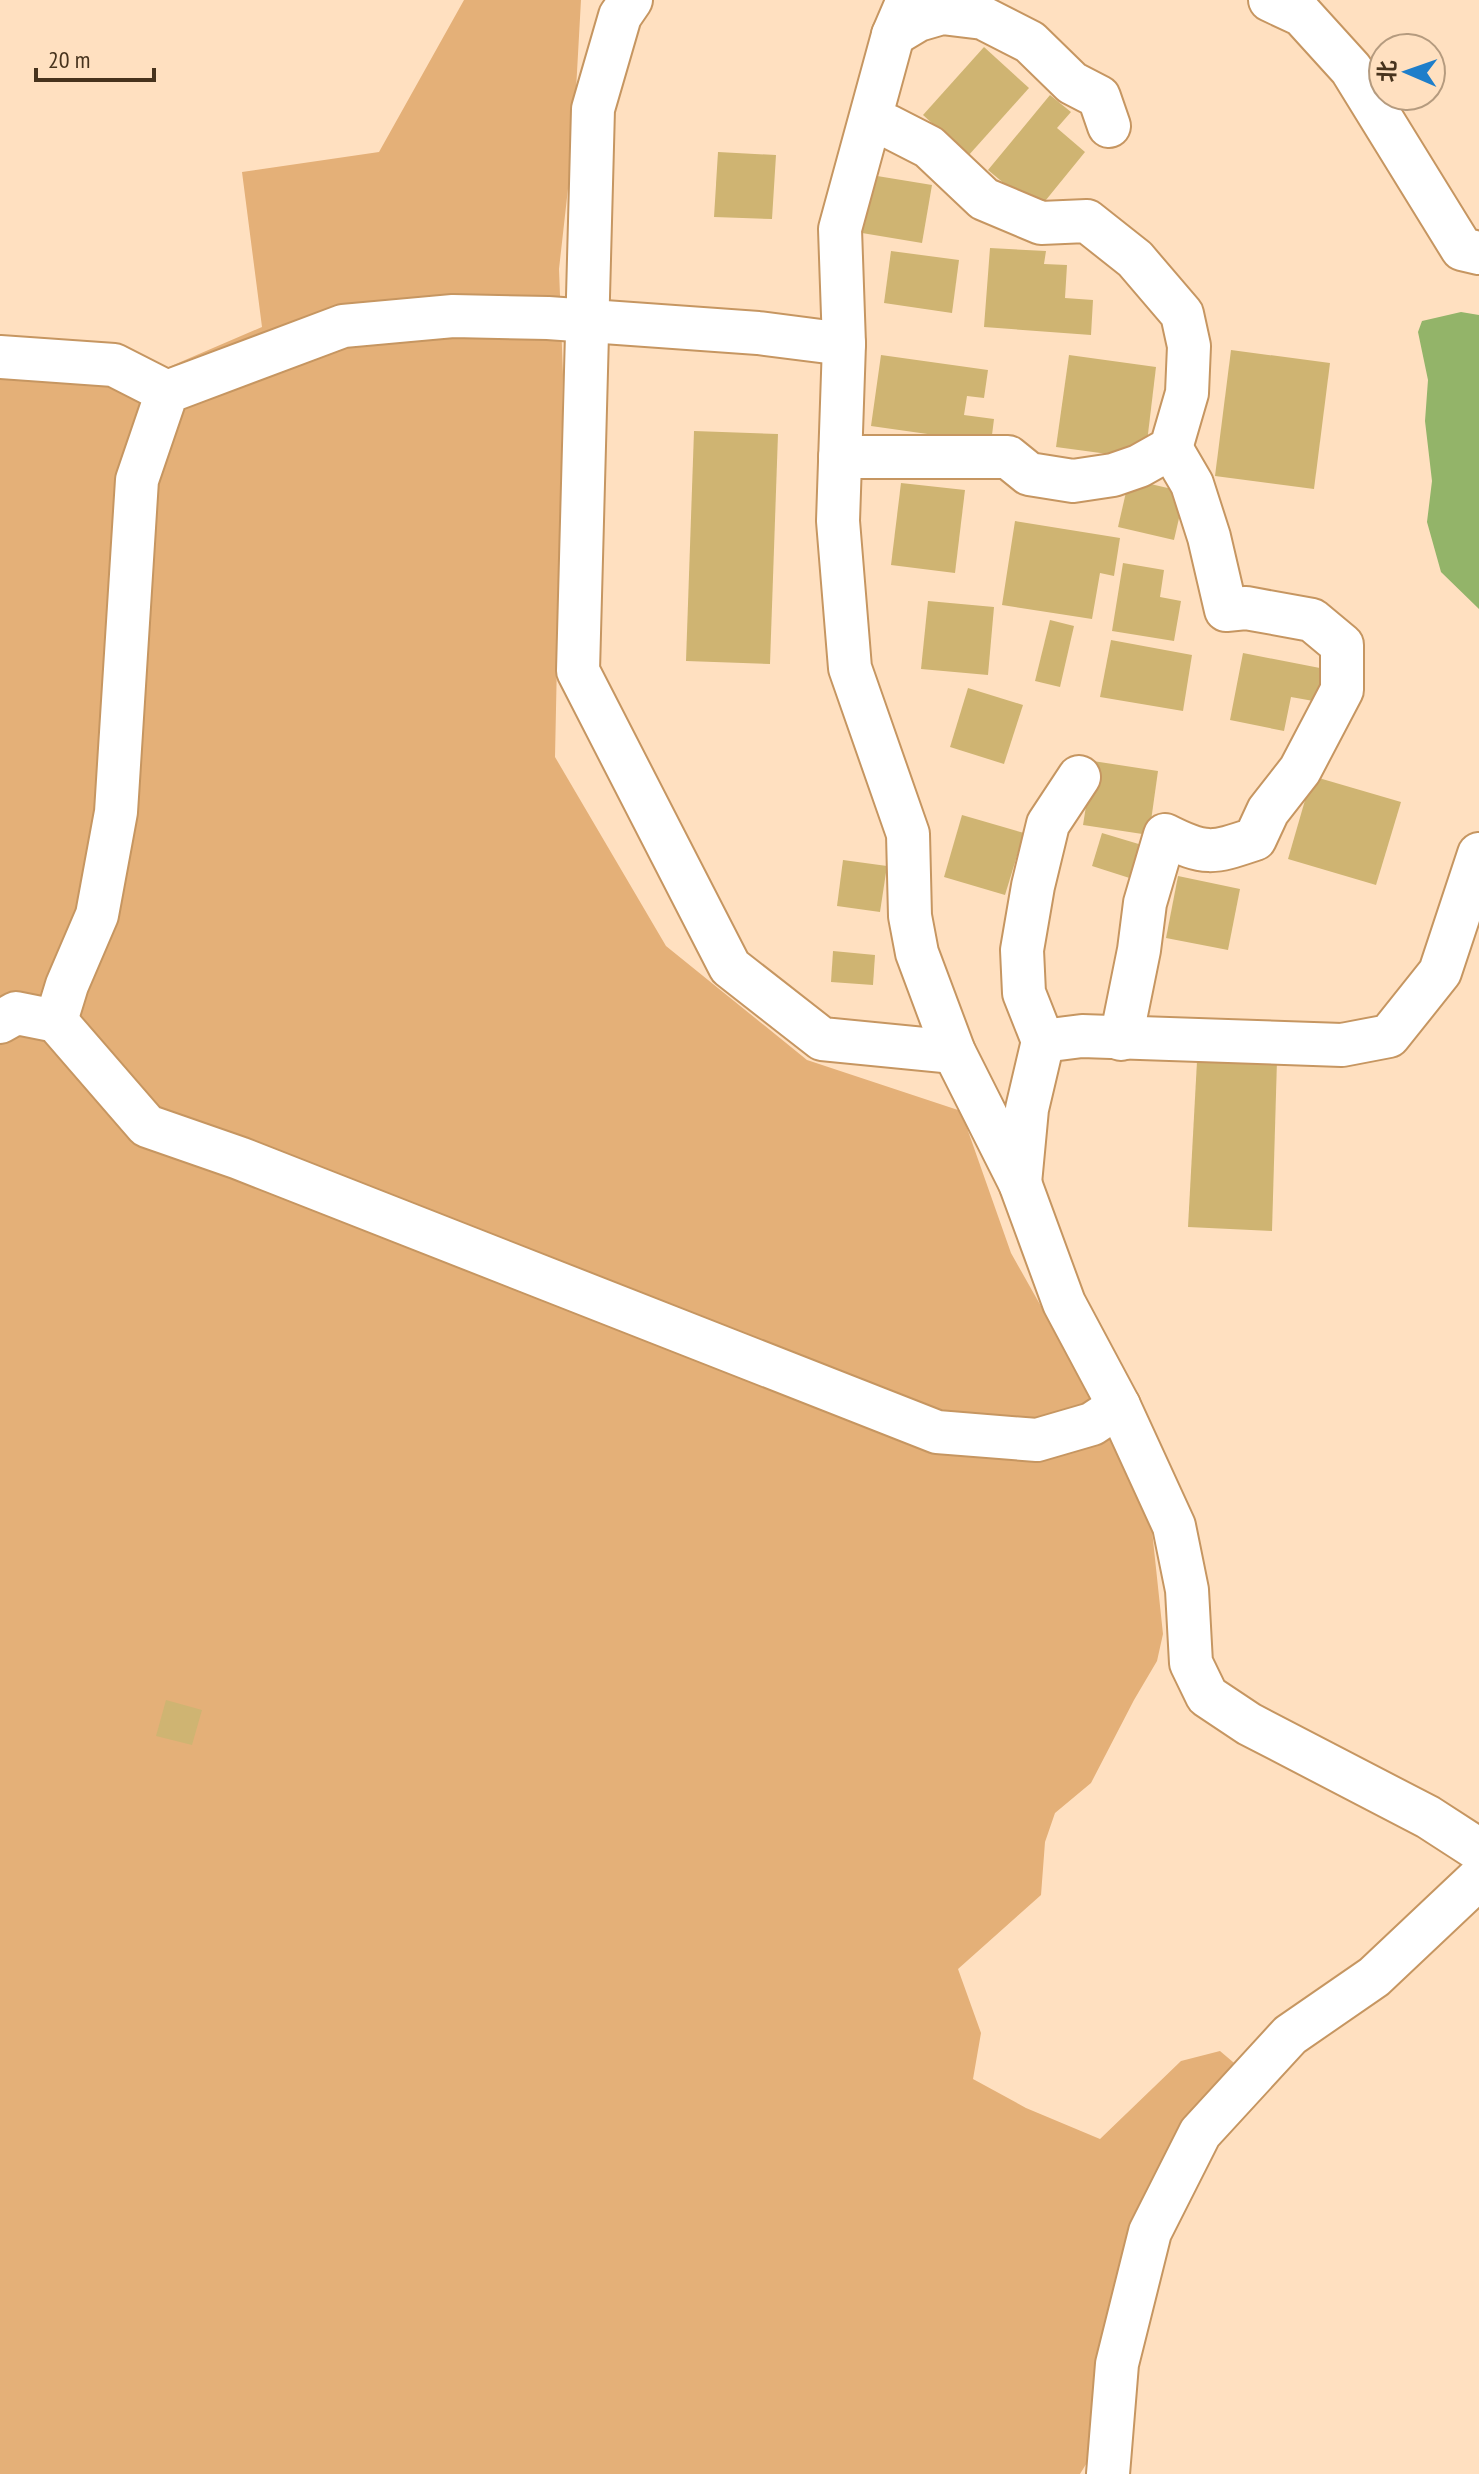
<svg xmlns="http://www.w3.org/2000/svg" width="1479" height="2474" viewBox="0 0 1479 2474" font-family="'PT Sans Narrow','Noto Sans SC',sans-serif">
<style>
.green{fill:#e4b078}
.water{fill:#93b469}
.building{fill:#cfb472}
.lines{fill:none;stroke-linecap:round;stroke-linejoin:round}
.minor-casing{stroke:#c69661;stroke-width:46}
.minor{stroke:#fff;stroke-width:42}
</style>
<rect width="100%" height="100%" fill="#ffe0c0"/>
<path class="green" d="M464,0h117l-8,144 -14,125 4,106 -8,382 111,189 141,114 154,51 50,142 89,158 51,110 12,113 -6,27 -23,39 -43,83 -36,30 -10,29 -4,53 -83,74 23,64 -8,46 53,29 74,31 81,-78 39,-10 20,17 -44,38 -108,355 -8,13h-1080v-2099l120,13 142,-61 -20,-155 137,-20z"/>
<path class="water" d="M1461,312l18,3v294l-38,-37 -14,-50 5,-41 -7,-60 3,-41 -10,-48 4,-11z"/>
<g class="building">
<path d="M984,47l45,41 -61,68 -45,-41z"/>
<path d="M1050,95l21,17 -14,16 28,24 -48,59 -49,-41z"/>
<path d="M718,152l58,3 -4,64 -58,-2z"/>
<path d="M871,175l61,10 -10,58 -60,-10z"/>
<path d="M990,248l56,3 -2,13 23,1 -2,33 28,2 -2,35 -107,-8z"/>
<path d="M891,251l68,9 -7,53 -68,-10z"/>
<path d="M1231,350l99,13 -16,126 -99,-13z"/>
<path d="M881,355l107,15 -4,28 -17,-2 -3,19 30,4 -3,24 -120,-17z"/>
<path d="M1069,355l87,12 -11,92 -89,-12z"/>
<path d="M694,431l84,3 -8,230 -84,-3z"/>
<path d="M1129,479l56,13 -11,48 -56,-13z"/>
<path d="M901,483l64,7 -10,83 -64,-8z"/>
<path d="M1015,521l105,17 -6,38 -14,-3 -8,46 -90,-14z"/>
<path d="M1123,563l41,7 -4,27 21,4 -7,40 -62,-10z"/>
<path d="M928,601l66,6 -6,68 -67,-6z"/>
<path d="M1050,620l24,6 -14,61 -25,-6z"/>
<path d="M1111,640l81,15 -9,56 -83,-14z"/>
<path d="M1243,653l82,16 -6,33 -28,-5 -7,34 -54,-11z"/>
<path d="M968,688l55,17 -19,59 -54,-17z"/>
<path d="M1093,761l65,10 -9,64 -66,-10z"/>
<path d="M1312,776l89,26 -25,83 -88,-26z"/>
<path d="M962,815l62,18 -19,62 -61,-18z"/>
<path d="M1102,833l50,15 -10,34 -50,-16z"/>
<path d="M843,860l44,6 -7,46 -43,-6z"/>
<path d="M1178,876l62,13 -12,61 -62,-12z"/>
<path d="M833,951l42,4 -2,30 -42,-3z"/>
<path d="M1277,1060l-5,171 -84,-4 9,-166z"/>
<path d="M166,1700l36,10 -10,35 -36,-9z"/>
</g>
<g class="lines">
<g class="minor-casing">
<g id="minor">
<path d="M631,0l-11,16 -27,93 -15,562 152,296 92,72 132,13"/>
<path d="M908,0l-15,35 -53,194 4,115 -6,177 12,147 58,166 2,82 7,37 37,99 66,131 44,120 55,103 55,120 13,64 4,73 16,33 42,28 179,93 51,33"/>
<path d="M1270,0l32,15 49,54 111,180 17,4"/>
<path d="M893,35l25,-15 24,-7 41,5 47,24 42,41 27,14 10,29"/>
<path d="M0,357l114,8 53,27"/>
<path d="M840,457h168l21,17 44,7 40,-6 26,-9 32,-18 16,-55 2,-47 -7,-32 -47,-55 -48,-38 -46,2 -57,-24 -55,-52 -41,-21 -17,-5"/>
<path d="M56,1021l11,-36 30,-70 19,-103 21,-332 30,-88 176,-66 110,-10 95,2 210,15 86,11"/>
<path d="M0,1022l16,-9 40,8 91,105 92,32 698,274 100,8 55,-16 27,-18"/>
<path d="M1121,1039l18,-89 6,-47 20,-68c41,21 48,18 90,4l13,-28 32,-41 42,-80v-45l-30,-25 -66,-12 -20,2 -17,-73 -17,-53 -21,-36"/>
<path d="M1043,1041l-19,-48 -2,-43 11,-64 15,-62 31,-47"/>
<path d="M1020,1183l7,-74 16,-68 39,-5 260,9 47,-9 51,-64 39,-118"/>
<path d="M1108,2474l9,-110 33,-132 50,-99 90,-98 84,-58 105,-99"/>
</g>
</g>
<use href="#minor" class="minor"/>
</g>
<g transform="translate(1407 72) rotate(272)"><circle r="38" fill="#ffe0c0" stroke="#b59b7f" stroke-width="2"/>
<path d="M0-6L14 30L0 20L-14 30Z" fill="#1e7eca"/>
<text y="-12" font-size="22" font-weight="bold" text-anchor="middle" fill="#47331d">北</text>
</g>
<path d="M36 68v12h118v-12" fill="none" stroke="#47331d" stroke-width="4"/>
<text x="48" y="68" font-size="24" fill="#47331d" stroke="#ffe0c0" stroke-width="6" paint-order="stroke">20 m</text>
</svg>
